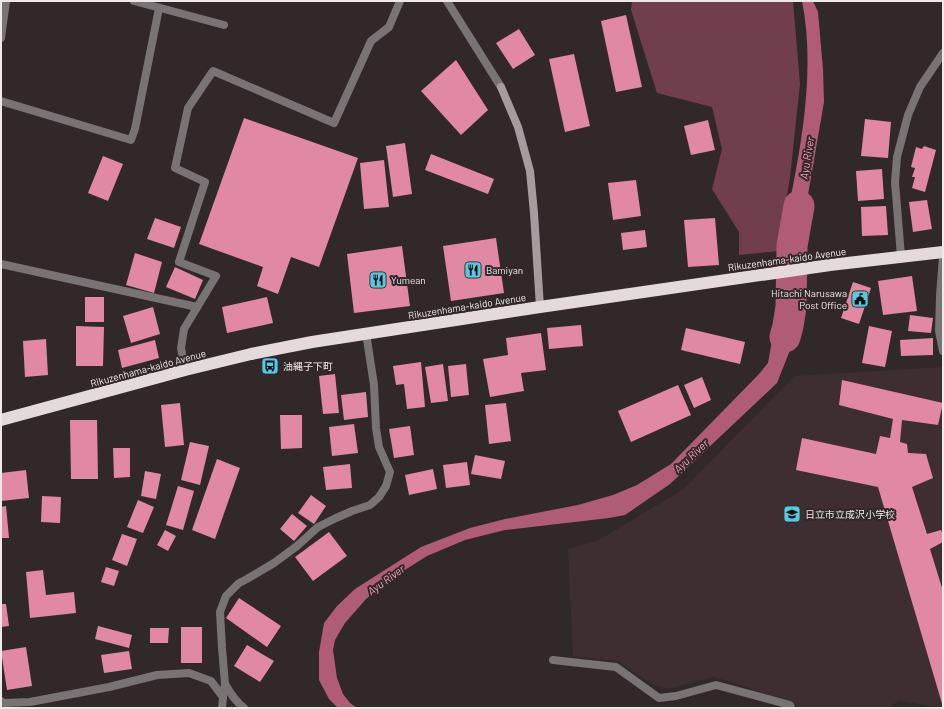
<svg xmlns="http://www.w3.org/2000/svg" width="944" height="709" viewBox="0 0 944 709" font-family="Barlow,'Noto Sans JP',sans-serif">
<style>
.built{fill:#3e2e32}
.green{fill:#703e4d}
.water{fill:#b05c76}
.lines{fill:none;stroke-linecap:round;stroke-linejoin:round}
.river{stroke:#b05c76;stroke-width:31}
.building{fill:#e188a2}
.street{stroke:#787374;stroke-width:8}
.secondary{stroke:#a49c9e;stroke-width:8}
.highway{stroke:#e5d9db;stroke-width:12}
.labels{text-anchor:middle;stroke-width:4;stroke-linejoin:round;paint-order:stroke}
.street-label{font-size:10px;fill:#eee8e9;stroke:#31282a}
.poi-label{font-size:10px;fill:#eee8e9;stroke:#31282a;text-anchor:start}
.water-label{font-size:11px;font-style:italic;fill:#fca0bb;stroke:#31282a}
</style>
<rect width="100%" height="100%" fill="#31282a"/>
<path class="built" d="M943,367v341l-44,-7 -12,7h-89l-9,-7 -75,-24 -47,12 -17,-6 -32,-22 -45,-5 -5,-107 31,-9 85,-51 110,-113z"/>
<path class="green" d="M632,1h161l7,83 -10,93 -12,74 -39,4v-23l-27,-43 10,-40 -10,-42 -55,-14 -26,-83z"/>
<g class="water">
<path d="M802,1h11l5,11 5,57 1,33 -25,145 -19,3c16,-79 38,-169 22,-249z"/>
<path d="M801,293l-1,32 -23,58 -107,101 -45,31 -16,3 -104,12 -40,10 -38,16 -38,24 -23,19 -21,24 -10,17 -2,10 4,28 6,16 7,9 7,5h-19l-9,-9 -10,-19v-28l5,-29 13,-17 18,-17 66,-42 49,-19 35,-9 73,-14 35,-10 24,-10 34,-21 88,-90 9,-11 12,-67z"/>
</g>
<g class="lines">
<path class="river" d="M785,337l3,-11 3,-19 1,-61 7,-40"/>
</g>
<g class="building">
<path d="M626,15l16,72 -26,5 -15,-71z"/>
<path d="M519,29l16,26 -22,14 -17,-26z"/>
<path d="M574,54l16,72 -25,6 -16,-73z"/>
<path d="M456,60l32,50 -27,25 -40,-44z"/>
<path d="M244,118l114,40 -39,109 -28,-10 -13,37 -21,-8 6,-19 -64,-23z"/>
<path d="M865,119l26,3 -3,36 -27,-2z"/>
<path d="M708,120l7,30 -24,5 -7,-29z"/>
<path d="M405,143l7,51 -19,3 -7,-51z"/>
<path d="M924,146l12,4 -11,42 -13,-4 3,-11h-3l3,-9 -4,-1 5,-20 6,2z"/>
<path d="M431,154l63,25 -6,15 -63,-24z"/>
<path d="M103,156l20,8 -15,37 -20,-8z"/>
<path d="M384,160l5,47 -25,2 -4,-46z"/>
<path d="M882,169l2,30 -26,2 -2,-30z"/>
<path d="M636,180l5,36 -28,4 -5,-37z"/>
<path d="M927,200l5,29 -19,3 -4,-30z"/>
<path d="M886,206l2,29 -26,1 -1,-29z"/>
<path d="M155,218l26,9 -7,21 -27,-9z"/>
<path d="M715,218l4,47 -31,2 -4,-47z"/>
<path d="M645,230l2,17 -24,3 -2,-17z"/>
<path d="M496,238l8,55 -53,8 -8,-55z"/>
<path d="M402,246l8,60 -56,7 -7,-59z"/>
<path d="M135,253l27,9 -8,31 -28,-8z"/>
<path d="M175,267l28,13 -8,19 -29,-12z"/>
<path d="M912,276l5,35 -34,4 -5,-34z"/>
<path d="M853,282l18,6 -12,36 -18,-6z"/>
<rect x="85" y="297" width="19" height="25"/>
<path d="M267,297l6,26 -46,10 -5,-26z"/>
<path d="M153,307l7,27 -29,9 -8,-27z"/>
<path d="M910,315l23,3 -2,15 -23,-2z"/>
<path d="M581,325l2,21 -34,3 -2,-21z"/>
<path d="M76,326l28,1 -1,39h-27z"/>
<path d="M869,326l23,5 -7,36 -23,-4z"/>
<path d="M686,328l59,14 -5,22 -59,-14z"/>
<path d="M541,333l5,37 -25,3 3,18 -34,6 -7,-38 25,-4 -2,-17z"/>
<path d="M933,338v17l-32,1 -1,-16z"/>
<path d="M46,339l2,36 -23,2 -2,-36z"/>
<path d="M155,340l4,18 -37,10 -4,-18z"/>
<path d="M421,362l4,45 -18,2 -3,-25 -8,1 -3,-19z"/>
<path d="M443,364l5,37 -17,2 -6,-36z"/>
<path d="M466,364l3,31 -18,2 -3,-31z"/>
<path d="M335,374l4,39 -16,1 -4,-38z"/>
<path d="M702,377l9,23 -17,8 -10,-23z"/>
<path d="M842,380l101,23 -5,22 -36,-5 -2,22 7,2 1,9 18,1 7,24 -21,9 15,47 14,-4 2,5v7l-13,7 13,42v116l-65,-220 -82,-17 6,-32 74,16 4,-18 10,2 3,-19 -54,-14z"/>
<path d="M678,385l13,30 -60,27 -13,-31z"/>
<path d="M366,392l2,25 -24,3 -3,-25z"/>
<path d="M180,403l4,42 -19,2 -4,-42z"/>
<path d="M506,403l5,38 -22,3 -4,-39z"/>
<path d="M280,415h22v33l-21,1z"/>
<path d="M70,420h27l1,59h-27z"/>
<path d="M354,424l4,29 -26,3 -3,-29z"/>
<path d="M410,426l4,29 -20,3 -5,-29z"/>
<path d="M190,442l19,4 -9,39 -19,-5z"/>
<path d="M113,448h17v29l-16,1z"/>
<path d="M475,455l30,6 -4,18 -30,-5z"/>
<path d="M217,459l23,9 -25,71 -23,-9z"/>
<path d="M467,462l3,23 -24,3 -3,-23z"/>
<path d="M350,464l2,24 -26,2 -3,-23z"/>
<path d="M433,469l4,20 -28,6 -4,-20z"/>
<path d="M26,470l3,28 -28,3v-28z"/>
<path d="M145,471l16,3 -5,25 -15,-3z"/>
<path d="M178,486l16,5 -11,39 -17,-5z"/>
<path d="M311,495l15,11 -12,18 -16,-11z"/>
<path d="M42,496l19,1 -1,26 -19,-1z"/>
<path d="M138,500l16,7 -11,26 -16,-6z"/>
<path d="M6,506l3,32h-8v-31z"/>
<path d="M292,514l15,12 -13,15 -14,-12z"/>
<path d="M165,530l11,6 -8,15 -11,-6z"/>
<path d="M329,532l18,24 -34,25 -18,-24z"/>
<path d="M122,534l15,5 -10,27 -15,-6z"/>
<path d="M106,567l13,4 -5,15 -13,-4z"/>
<path d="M43,570l3,25 28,-3 2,21 -46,5 -4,-46z"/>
<path d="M239,598l42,28 -14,21 -41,-29z"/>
<path d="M1,604h5l3,22 -8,1z"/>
<path d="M98,626l34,9 -3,13 -34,-9z"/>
<rect x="181" y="627" width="21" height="36"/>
<path d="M150,628h19l-1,15h-18z"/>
<path d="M247,645l27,16 -14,21 -26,-16z"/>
<path d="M26,647l6,39 -25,4 -6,-39z"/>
<path d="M129,651l3,18 -28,4 -3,-18z"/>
</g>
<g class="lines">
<g class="street">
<path d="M134,1l90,24"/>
<path d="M447,1l54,86"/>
<path d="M1,38l5,-37"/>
<path d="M1,101l130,39 4,-11 24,-121"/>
<path d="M901,256l-6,-74 2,-25 11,-42 12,-28 23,-34"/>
<path d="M943,256l-3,40 -1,35 4,20"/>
<path d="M1,264l196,43"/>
<path d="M185,370l-4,-22 3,-19 32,-53 -37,-14 26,-80 -30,-14 13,-60 25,-37 121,52 37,-82 18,-14 11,-26"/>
<path d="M553,660l63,7 43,31 17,-2 40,-11 74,20 1,3"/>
<path d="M225,684c5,9 10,17 19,24"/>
<path d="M223,697l2,-13 -3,-36 -2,-36 6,-16 13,-13 8,-4 27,-16 23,-17 21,-19 18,-9 16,-7 18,-6 9,-8 7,-11 4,-14 -11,-25 -3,-19 -2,-43 -8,-52"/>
<path d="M1,701l3,2 26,-1 79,-15 48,-12 32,-2 22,8 12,16 -1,11"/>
</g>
<path class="secondary" d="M501,87l17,40 12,44 4,42 6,94"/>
<path class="highway" d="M1,420l184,-50 66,-16 61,-12 228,-35 290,-42 113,-13"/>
</g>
<defs>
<g id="restaurant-square" transform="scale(0.9)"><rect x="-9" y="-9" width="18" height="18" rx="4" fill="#55cadf" stroke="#31282a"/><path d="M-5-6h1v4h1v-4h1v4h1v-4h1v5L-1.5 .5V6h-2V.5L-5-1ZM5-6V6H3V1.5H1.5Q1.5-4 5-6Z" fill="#111"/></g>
<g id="civic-square" transform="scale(0.9)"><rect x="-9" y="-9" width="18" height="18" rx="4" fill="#55cadf" stroke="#31282a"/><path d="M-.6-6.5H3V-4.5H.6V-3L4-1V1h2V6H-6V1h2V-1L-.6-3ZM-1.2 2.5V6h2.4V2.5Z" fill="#111"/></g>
<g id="bus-square" transform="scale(0.9)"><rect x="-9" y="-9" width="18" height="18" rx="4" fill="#55cadf" stroke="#31282a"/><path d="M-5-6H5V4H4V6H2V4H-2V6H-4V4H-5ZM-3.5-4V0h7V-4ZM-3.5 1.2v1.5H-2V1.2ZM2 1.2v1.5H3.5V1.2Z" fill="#111"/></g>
<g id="school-square" transform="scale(0.9)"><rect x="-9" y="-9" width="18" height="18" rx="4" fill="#55cadf" stroke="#31282a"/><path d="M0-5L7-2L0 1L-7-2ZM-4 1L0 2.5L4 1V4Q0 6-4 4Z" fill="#111"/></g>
</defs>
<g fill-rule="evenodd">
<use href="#restaurant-square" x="473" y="270"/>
<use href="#restaurant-square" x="378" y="280"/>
<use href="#civic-square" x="860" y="299"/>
<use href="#bus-square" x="270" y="366"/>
<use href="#school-square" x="792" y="514"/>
</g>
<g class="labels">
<g class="street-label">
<text transform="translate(787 259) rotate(-8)" y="4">Rikuzenhama-kaido Avenue</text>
<text transform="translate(467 306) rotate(-9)" y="4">Rikuzenhama-kaido Avenue</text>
<text transform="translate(148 368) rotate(-15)" y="4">Rikuzenhama-kaido Avenue</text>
</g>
<g class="poi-label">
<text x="486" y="274">Bamiyan</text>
<text x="391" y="284">Yumean</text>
<text x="847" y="297" text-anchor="end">Hitachi Narusawa<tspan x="847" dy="12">Post Office</tspan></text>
<text x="283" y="370">油縄子下町</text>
<text x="805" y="518">日立市立成沢小学校</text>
</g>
<g class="water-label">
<text transform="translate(807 158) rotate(-81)" y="4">Ayu River</text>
<text transform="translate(691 456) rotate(-43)" y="4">Ayu River</text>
<text transform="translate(386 580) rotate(-36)" y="4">Ayu River</text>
</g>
</g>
<rect width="944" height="709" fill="none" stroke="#eee8e9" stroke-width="4"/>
</svg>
